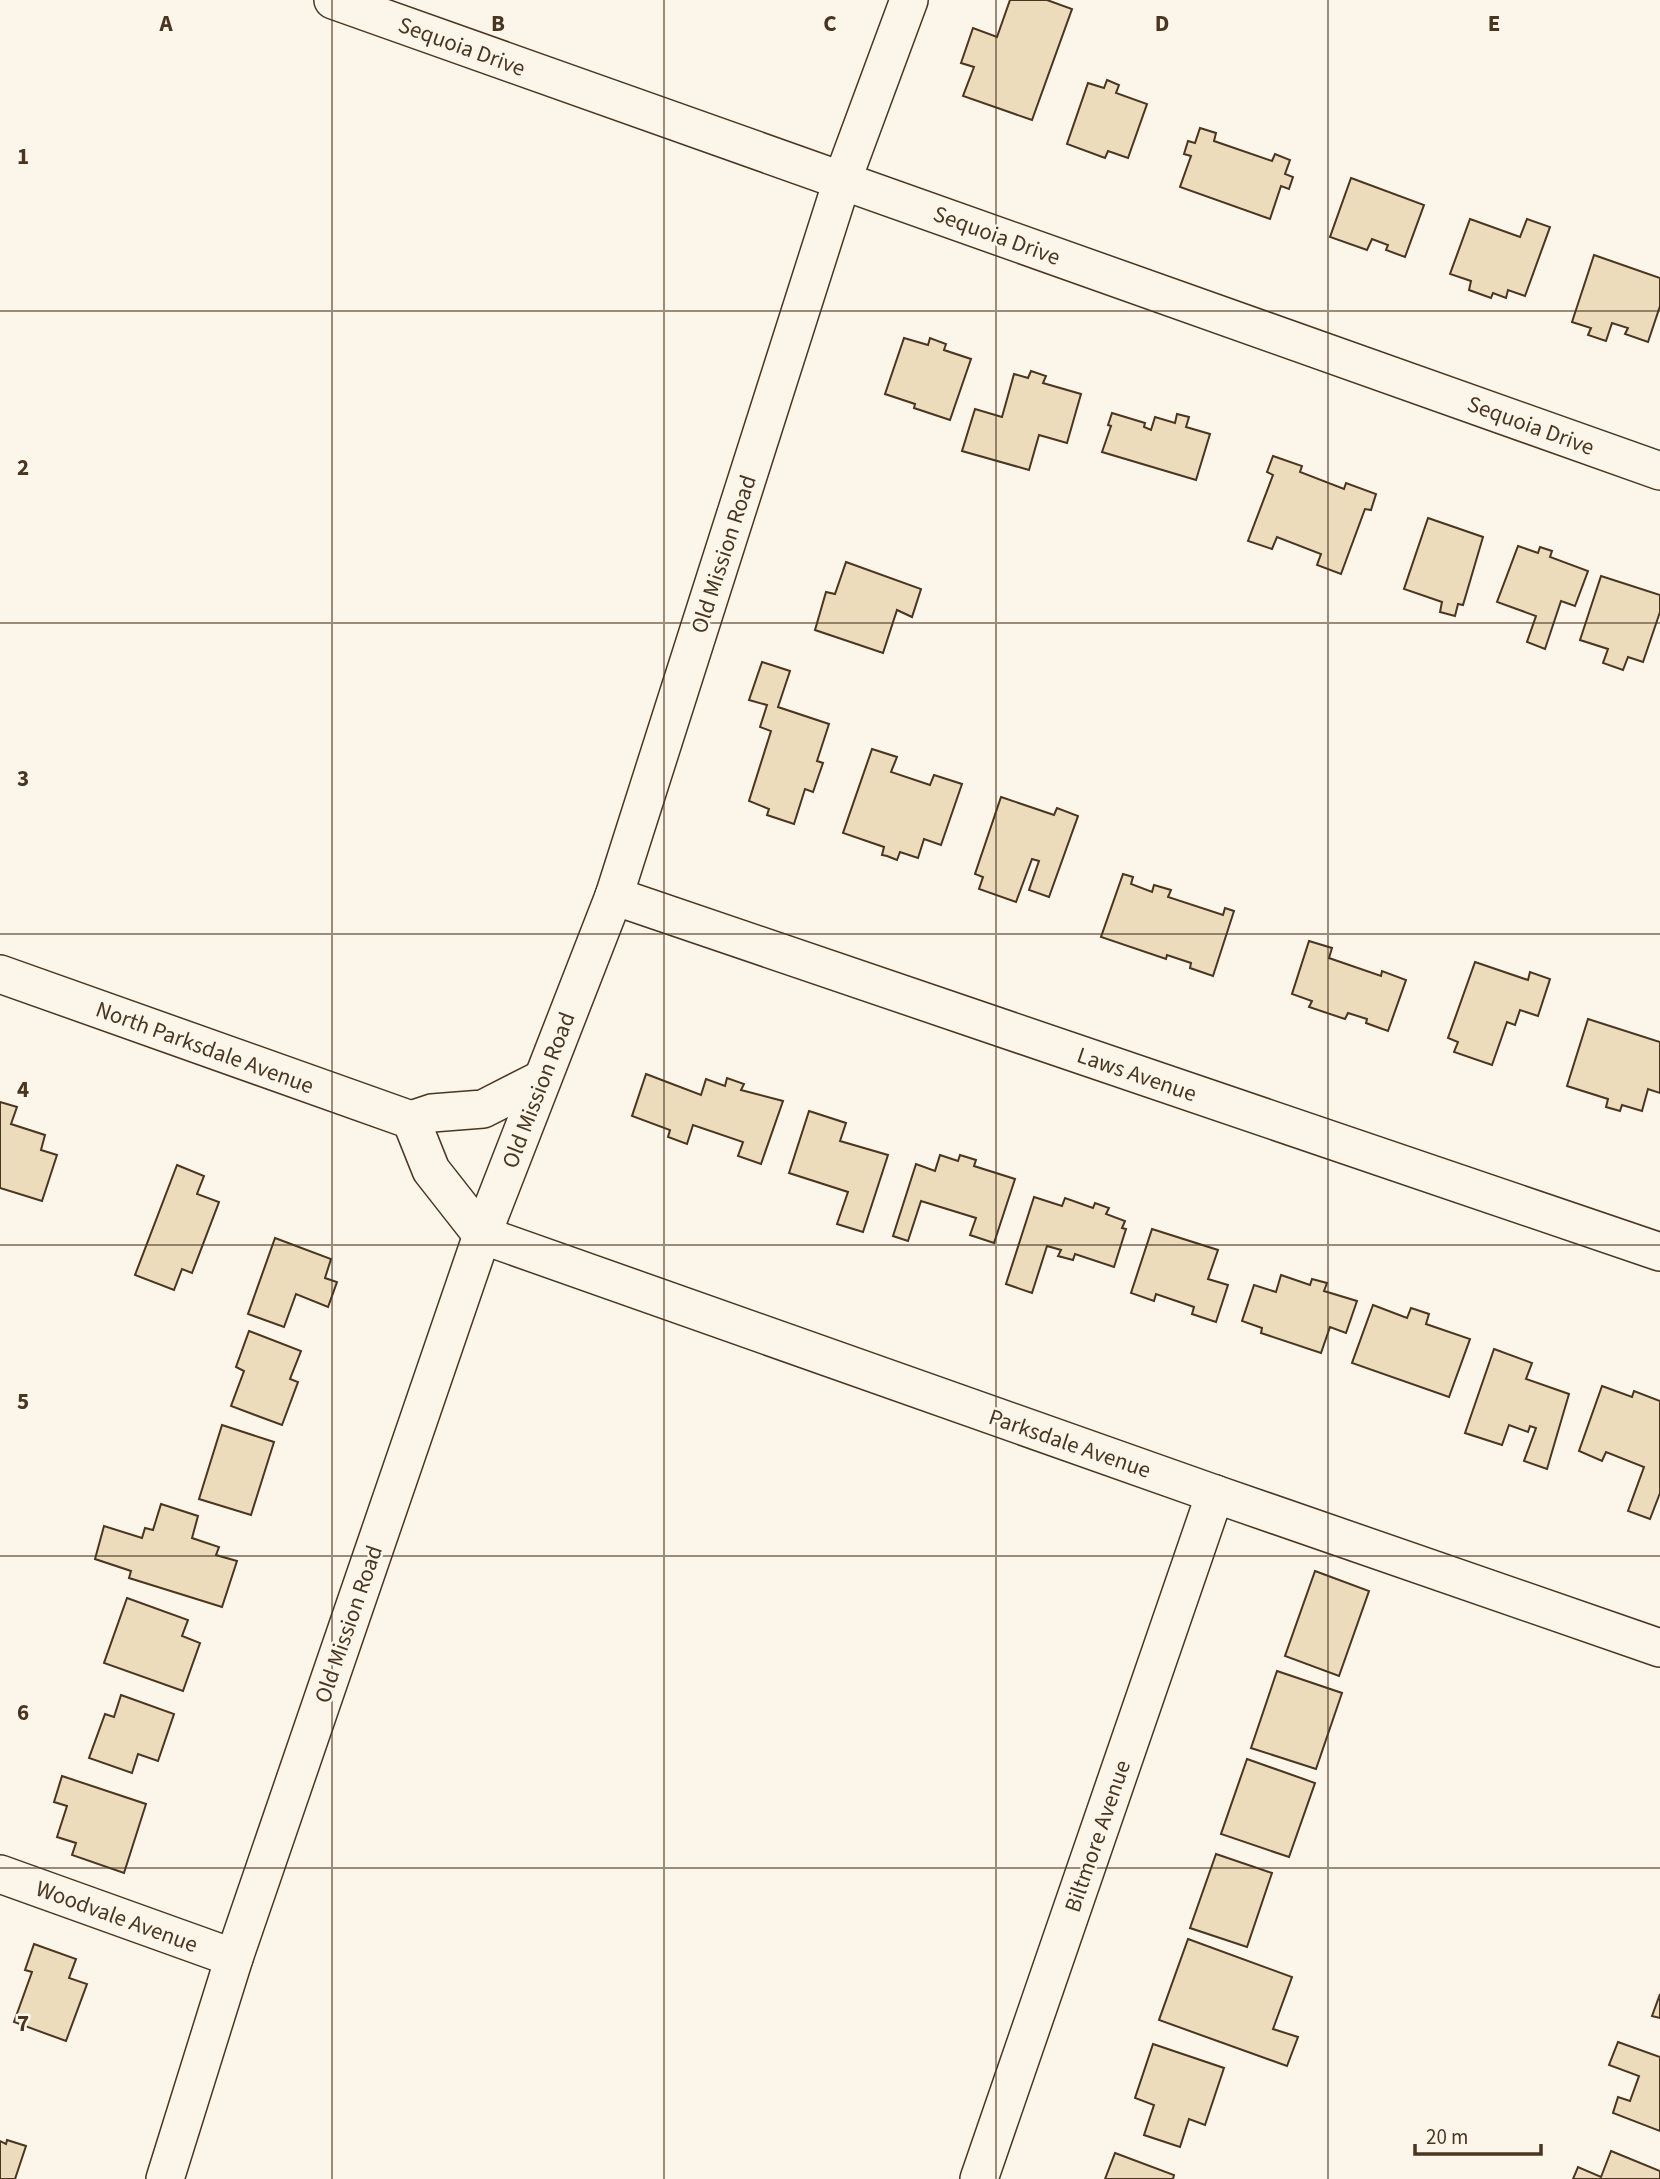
<svg xmlns="http://www.w3.org/2000/svg" width="1660" height="2179" viewBox="0 0 1660 2179" font-family="'Source Sans 3',sans-serif">
<style>
.building{fill:#ecdcbc;stroke:#4a3520;stroke-width:2}
.lines{fill:none;stroke-linecap:round;stroke-linejoin:round}
.minor-casing{stroke:#4a3520;stroke-width:40}
.minor{stroke:#fbf6e9;stroke-width:37}
.grid{fill:none;stroke:#4a3520;stroke-width:2;stroke-opacity:0.55}
.labels{text-anchor:middle;stroke-width:5;stroke-linejoin:round;paint-order:stroke}
.street-label{font-size:23px;fill:#4a3520;stroke:#fbf6e9}
.grid-label{font-size:23px;text-anchor:middle;font-weight:bold;fill:#4a3520;stroke:#fbf6e9;stroke-width:5;stroke-linejoin:round;paint-order:stroke}
</style>
<rect width="100%" height="100%" fill="#fbf6e9"/>
<g class="building">
<path d="M1010,0h37l25,9 -40,111 -69,-24 11,-29 -13,-4 12,-35 24,9z"/>
<path d="M1107,80l12,5 -3,8 31,11 -19,54 -20,-7 -3,7 -38,-14 21,-61 16,5z"/>
<path d="M1200,128l16,5 -2,8 58,20 3,-7 15,6 -5,14 8,3 -4,12 -8,-3 -11,33 -90,-32 11,-31 -7,-2 4,-13 7,2z"/>
<path d="M1351,178l73,27 -19,52 -19,-7 2,-5 -16,-6 -5,11 -37,-13z"/>
<path d="M1470,219l50,18 7,-18 23,8 -25,69 -17,-6 -2,8 -13,-5 -2,5 -22,-8 2,-9 -21,-7z"/>
<path d="M1594,255l66,23v28l-12,36 -23,-8 3,-6 -16,-5 -6,18 -18,-6 3,-7 -19,-6z"/>
<path d="M904,338l24,7 2,-7 16,6 -2,6 27,9 -21,61 -36,-12 1,-4 -30,-10z"/>
<path d="M1031,371l15,5 -3,7 38,11 -14,49 -28,-8 -10,35 -67,-19 13,-42 27,8 12,-43 14,4z"/>
<path d="M1112,413l33,10 -1,4 7,3 4,-13 20,6 2,-9 12,3 -3,10 24,7 -14,46 -94,-28 9,-26 -3,-1z"/>
<path d="M1273,456l29,10 -2,6 44,17 2,-6 30,11 -5,16 -6,-1 -24,65 -24,-9 4,-11 -44,-17 -5,12 -24,-8 25,-66 -6,-3z"/>
<path d="M1428,518l55,19 -20,68 -5,-1 -3,12 -15,-4 2,-10 -38,-13z"/>
<path d="M1518,546l20,7 2,-6 12,4 -2,6 38,14 -13,35 -14,-5 -16,48 -18,-7 9,-26 -39,-14z"/>
<path d="M846,562l75,27 -9,28 -15,-7 -14,43 -68,-23 11,-38 9,2z"/>
<path d="M1601,576l59,19v17l-17,50 -15,-5 -5,13 -20,-7 5,-14 -28,-9z"/>
<path d="M762,662l28,9 -12,36 51,17 -12,37 6,2 -10,29 -8,-3 -11,35 -27,-9 2,-6 -20,-8 22,-70 -11,-4 7,-22 -18,-5z"/>
<path d="M872,749l25,8 -6,15 39,13 4,-10 28,9 -21,61 -17,-6 -6,19 -18,-6 -3,8 -10,-4 -5,-1 2,-8 -41,-14z"/>
<path d="M1001,797l53,18 3,-7 21,8 -29,81 -20,-7 10,-29 -7,-2 -16,43 -37,-13 4,-12 -8,-3z"/>
<path d="M1123,874l10,3 -2,7 21,8 2,-7 17,5 -3,7 55,18 2,-7 9,3 -21,65 -23,-8 1,-5 -24,-8 -1,4 -65,-22z"/>
<path d="M1309,941l23,7 -3,10 52,18 1,-5 24,9 -18,51 -22,-8 1,-4 -19,-6 -3,6 -36,-12 3,-6 -20,-7z"/>
<path d="M1475,962l53,18 2,-8 20,7 -12,37 -18,-6 -5,15 -8,-3 -15,43 -38,-13 4,-10 -10,-4z"/>
<path d="M1588,1019l72,23v51l-12,-4 -6,22 -20,-6 -2,6 -14,-4 2,-8 -41,-13z"/>
<path d="M646,1074l55,21 5,-16 19,7 2,-8 17,6 -3,6 42,11 -22,63 -23,-8 5,-14 -50,-17 -6,19 -19,-7 2,-7 -38,-14z"/>
<path d="M0,1102l17,5 -6,17 34,11 -4,15 16,5 -15,46 -42,-13z"/>
<path d="M809,1111l37,12 -6,18 48,14 -25,77 -26,-8 11,-32 -59,-19z"/>
<path d="M940,1155l18,6 2,-6 16,5 -2,6 41,13 -21,64 -24,-8 6,-17 -55,-17 -13,40 -15,-5 23,-72 19,7z"/>
<path d="M177,1165l27,11 -7,18 22,8 -27,71 -10,-4 -8,21 -39,-15z"/>
<path d="M1034,1197l28,9 3,-8 28,10 2,-5 14,5 -3,6 19,7 -3,7 4,1 -12,38 -39,-13 -2,6 -15,-4 3,-6 -14,-4 -15,47 -26,-9z"/>
<path d="M1152,1229l66,21 -10,29 20,6 -12,37 -24,-8 2,-7 -38,-13 -2,7 -23,-8z"/>
<path d="M275,1238l56,21 -6,19 12,4 -9,25 -32,-13 -12,33 -36,-13z"/>
<path d="M1281,1275l29,10 2,-6 15,4 -3,8 33,10 -11,32 -16,-6 -9,26 -60,-20 1,-5 -20,-7 12,-36 22,7z"/>
<path d="M1373,1305l34,13 4,-10 18,6 -3,10 44,15 -21,58 -97,-34z"/>
<path d="M249,1331l52,20 -11,28 8,3 -16,43 -51,-19 13,-35 -8,-4z"/>
<path d="M1494,1349l38,14 -6,16 43,15 -22,75 -23,-8 12,-33 -6,-2 -2,6 -19,-7 -7,20 -37,-12z"/>
<path d="M1602,1386l30,11 2,-6 26,10v92l-10,26 -22,-8 16,-44 -38,-15 -4,9 -23,-10z"/>
<path d="M222,1425l52,17 -23,73 -52,-16z"/>
<path d="M161,1504l37,12 -6,22 27,9 -3,8 21,6 -15,46 -93,-29 2,-7 -36,-12 9,-33 38,12 3,-10 8,2z"/>
<path d="M1315,1571l54,20 -30,85 -54,-20z"/>
<path d="M127,1598l61,22 -6,16 18,7 -17,48 -79,-28z"/>
<path d="M1277,1671l65,22 -26,76 -65,-21z"/>
<path d="M121,1695l53,19 -16,47 -20,-7 -6,19 -43,-15 16,-44 9,3z"/>
<path d="M1247,1759l68,24 -26,74 -68,-23z"/>
<path d="M62,1776l84,28 -22,69 -52,-18 4,-12 -19,-6 10,-31 -13,-4z"/>
<path d="M1216,1854l56,19 -25,74 -57,-19z"/>
<path d="M1188,1939l104,38 -19,52 25,8 -11,29 -128,-46z"/>
<path d="M34,1944l42,15 -7,19 18,6 -21,57 -52,-19 18,-50 -7,-2z"/>
<path d="M1660,1994v24l-8,-2z"/>
<path d="M1618,2042l42,15v74l-47,-18 5,-16 12,4 9,-25 -30,-11z"/>
<path d="M1153,2044l71,24 -19,57 -16,-6 -9,28 -36,-12 10,-30 -19,-7z"/>
<path d="M7,2140l19,6 -11,33h-15v-38l6,3z"/>
<path d="M1611,2151l49,20v8h-87l5,-12 23,10z"/>
<path d="M1115,2153l59,22 -1,4h-68z"/>
</g>
<g class="lines">
<g class="minor-casing">
<g id="minor">
<path d="M333,0l1327,471"/>
<path d="M614,896l1046,356"/>
<path d="M0,974l411,146 20,50 51,65"/>
<path d="M411,1120l21,-7 51,-4 59,-30"/>
<path d="M482,1235l733,259 445,154"/>
<path d="M0,1874l234,84"/>
<path d="M165,2179l69,-221 248,-723 132,-339 228,-715 67,-181"/>
<path d="M979,2179l236,-685"/>
</g>
</g>
<use href="#minor" class="minor"/>
</g>
<path class="grid" d="M332,0v2179M664,0v2179M996,0v2179M1328,0v2179M0,311h1660M0,623h1660M0,934h1660M0,1245h1660M0,1556h1660M0,1868h1660"/>
<g class="labels">
<g class="street-label">
<text transform="translate(462 46) rotate(20)" y="8">Sequoia Drive</text>
<text transform="translate(997 235) rotate(20)" y="8">Sequoia Drive</text>
<text transform="translate(1531 425) rotate(20)" y="8">Sequoia Drive</text>
<text transform="translate(723 554) rotate(-72)" y="8">Old Mission Road</text>
<text transform="translate(205 1047) rotate(20)" y="8">North Parksdale Avenue</text>
<text transform="translate(1137 1074) rotate(19)" y="8">Laws Avenue</text>
<text transform="translate(538 1090) rotate(-69)" y="8">Old Mission Road</text>
<text transform="translate(1070 1443) rotate(19)" y="8">Parksdale Avenue</text>
<text transform="translate(348 1624) rotate(-71)" y="8">Old Mission Road</text>
<text transform="translate(1097 1836) rotate(-71)" y="8">Biltmore Avenue</text>
<text transform="translate(117 1916) rotate(20)" y="8">Woodvale Avenue</text>
</g>
</g>
<g class="grid-label">
<text x="166" y="31">A</text>
<text x="498" y="31">B</text>
<text x="830" y="31">C</text>
<text x="1162" y="31">D</text>
<text x="1494" y="31">E</text>
<text x="23" y="164">1</text>
<text x="23" y="475">2</text>
<text x="23" y="786">3</text>
<text x="23" y="1097">4</text>
<text x="23" y="1409">5</text>
<text x="23" y="1720">6</text>
<text x="23" y="2031">7</text>
</g>
<path d="M1415 2144v10h126v-10" fill="none" stroke="#4a3520" stroke-width="3.5"/>
<text x="1426" y="2144" font-size="21" fill="#4a3520" stroke="#fbf6e9" stroke-width="5" paint-order="stroke">20 m</text>
</svg>
